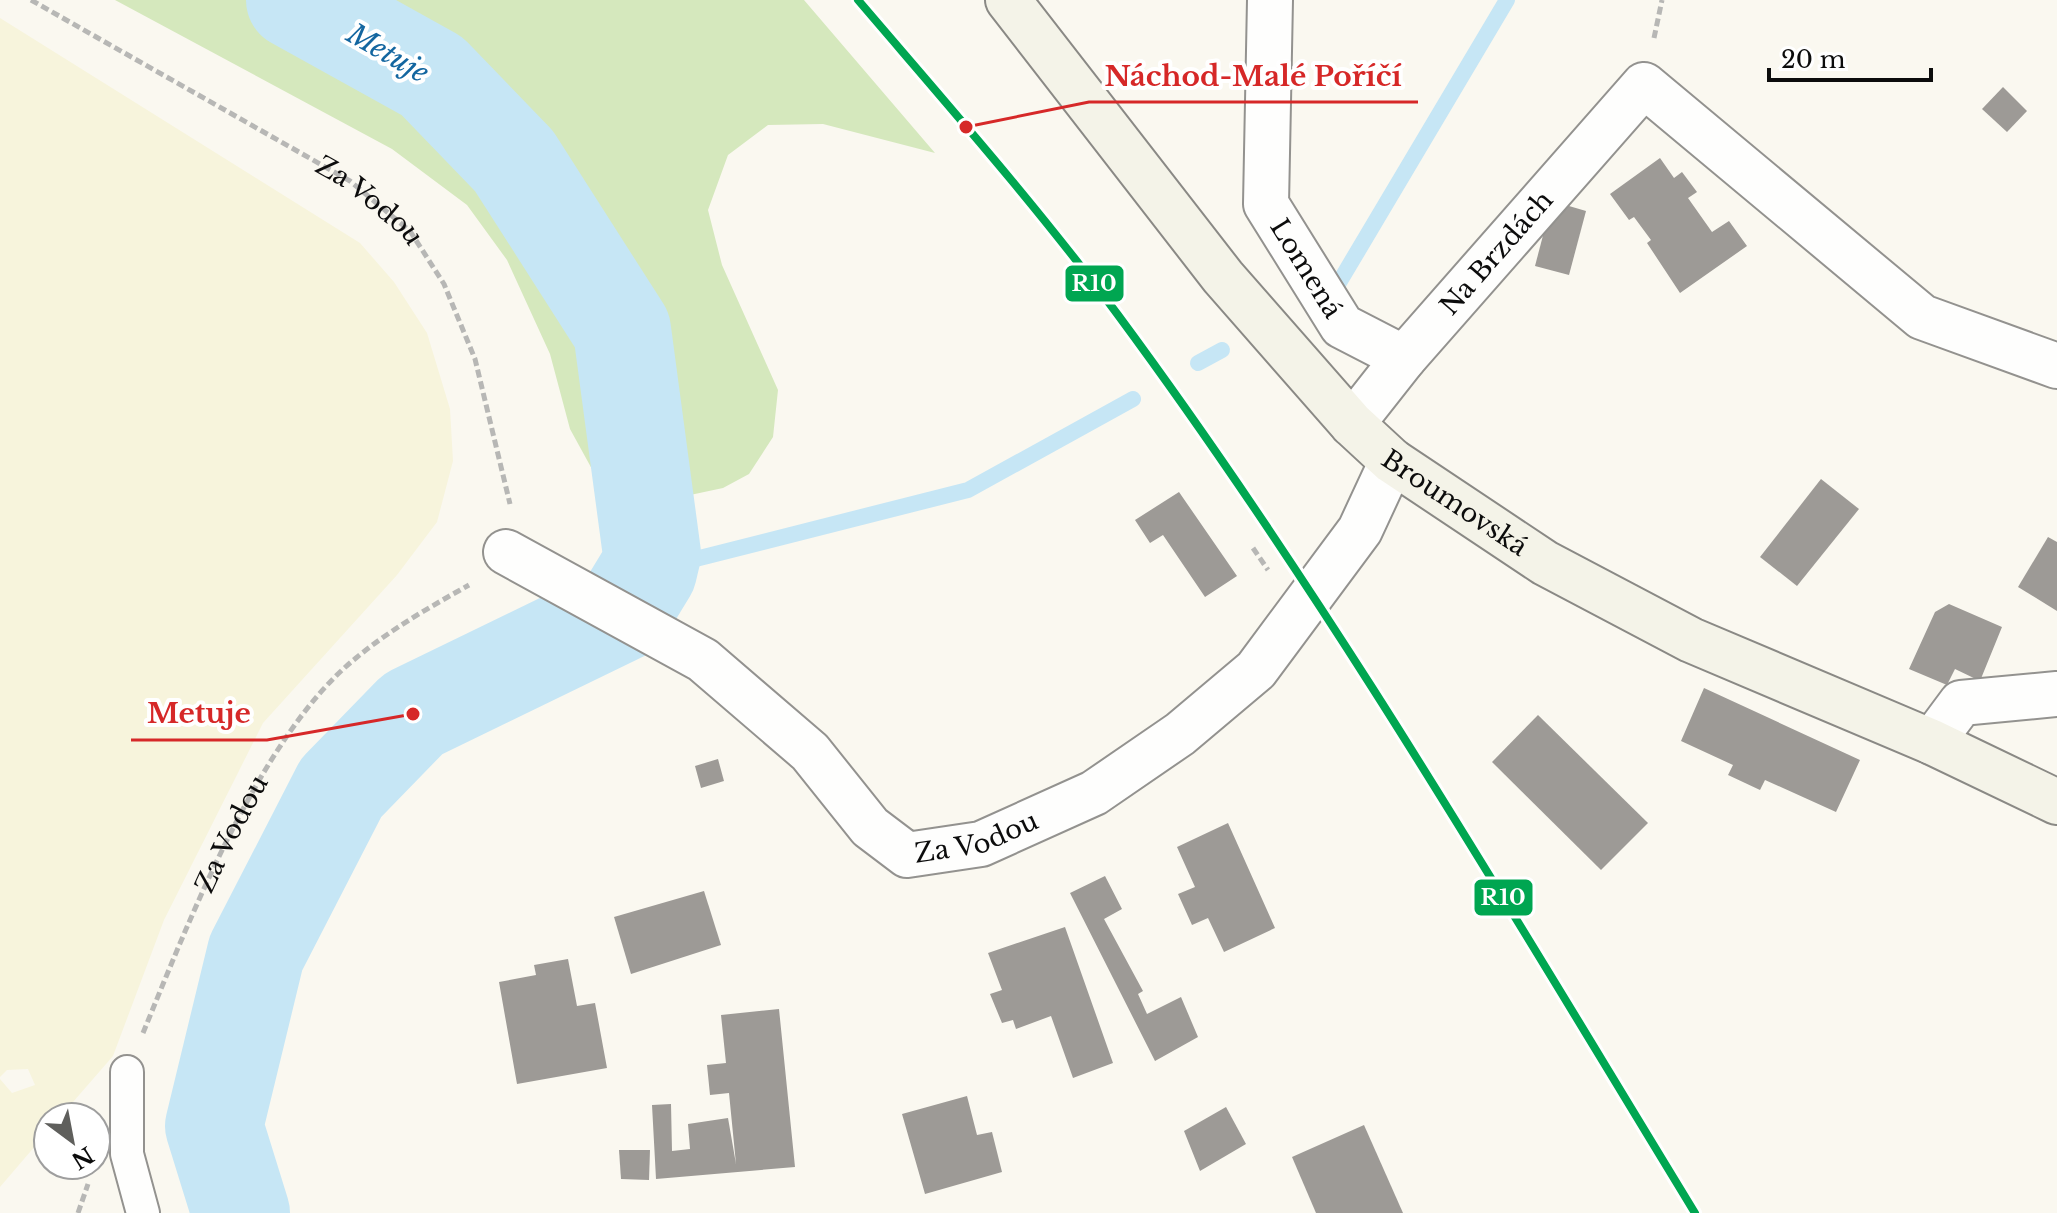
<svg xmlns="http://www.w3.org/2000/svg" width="2057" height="1213" viewBox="0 0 2057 1213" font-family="'Libre Baskerville',serif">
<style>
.farmland{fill:#f7f4dc}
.forest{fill:#d5e8bd}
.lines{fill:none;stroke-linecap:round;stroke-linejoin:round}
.stream{stroke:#c6e6f5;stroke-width:16}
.river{stroke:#c6e6f5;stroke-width:98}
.building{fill:#9d9a96}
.service-casing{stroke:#93928f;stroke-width:36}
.minor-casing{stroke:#93928f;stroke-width:48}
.secondary-casing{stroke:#8a8985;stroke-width:48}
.path{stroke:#b7b7b5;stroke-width:5;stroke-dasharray:8 4;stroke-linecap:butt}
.service{stroke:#fefefd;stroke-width:32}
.minor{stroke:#fefefd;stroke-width:44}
.secondary{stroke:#f4f3e8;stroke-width:44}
.rail-1-casing{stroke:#fff;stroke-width:14}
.rail-1{stroke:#00a651;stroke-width:8}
.labels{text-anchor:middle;stroke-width:8;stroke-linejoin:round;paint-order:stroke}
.street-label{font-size:26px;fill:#0c0c0c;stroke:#fff}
.water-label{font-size:28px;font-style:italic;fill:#1366a0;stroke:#fff}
.leader{fill:none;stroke:#d62828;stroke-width:3}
.callout-dot{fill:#d62828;stroke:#fff;stroke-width:3}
.callout-label{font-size:28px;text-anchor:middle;font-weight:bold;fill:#d62828;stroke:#fff;stroke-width:8;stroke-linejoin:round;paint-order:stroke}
.line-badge{stroke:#fff;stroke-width:3}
.badge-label{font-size:22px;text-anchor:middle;font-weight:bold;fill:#fff}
</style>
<rect width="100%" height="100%" fill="#faf8f0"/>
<path class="farmland" d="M0,18l360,225 34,39 33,51 23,76 3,52 -16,61 -40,53 -134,148 -99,197 -51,136 -53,61h-12v14l-48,56v-108l12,14 23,-8 -7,-16 -21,1 -7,7z"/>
<path class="forest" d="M115,0h689l131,153 -112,-29 -55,1 -40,30 -20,55 14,55 56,125 -5,47 -24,37 -26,14 -108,23 -45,-82 -20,-75 -43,-94 -40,-55 -75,-56z"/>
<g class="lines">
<g class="stream">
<path d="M1337,286l170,-286"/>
<path d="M1198,363l24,-13"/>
<path d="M648,571l320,-81 165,-91"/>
</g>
<path class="river" d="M241,1213l-27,-87 42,-173 85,-165 72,-74 210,-102 25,-41 4,-17 -30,-224 -108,-169 -82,-85 -137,-76"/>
</g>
<g class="building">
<path d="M2003,87l24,24 -20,21 -25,-23z"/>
<path d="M1660,158l14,20 8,-6 15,20 -9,6 24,34 17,-11 18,25 -67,47 -33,-50 4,-3 -17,-23 -5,3 -19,-26z"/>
<path d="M1552,201l34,10 -17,64 -34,-9z"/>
<path d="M1821,479l38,30 -62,77 -37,-29z"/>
<path d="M1179,492l58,84 -32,21 -42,-62 -13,8 -15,-23z"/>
<path d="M2048,537l9,5v69l-39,-24z"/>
<path d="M1949,604l53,23 -22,54 -25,-12 -8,16 -38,-16 26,-57z"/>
<path d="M1704,688l156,72 -24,52 -71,-32 -5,10 -32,-15 5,-10 -52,-24z"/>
<path d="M1538,715l110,108 -47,47 -109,-108z"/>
<path d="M718,759l6,22 -23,7 -6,-22z"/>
<path d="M1228,823l47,105 -51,24 -16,-34 -16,7 -14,-31 17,-7 -18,-40z"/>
<path d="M1105,876l17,33 -18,10 39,72 -5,3 9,20 34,-17 17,40 -43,24 -85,-168z"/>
<path d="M704,891l17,54 -90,29 -17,-57z"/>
<path d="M1065,927l48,136 -40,15 -22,-62 -35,13 -3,-9 -11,3 -12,-29 12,-4 -14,-37z"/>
<path d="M568,959l9,47 18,-3 12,65 -90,16 -18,-102 37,-7 -2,-10z"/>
<path d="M779,1009l16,158 -139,12 -4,-74 19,-1 1,47 18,-2 -2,-25 40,-6 8,46 -7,-71 -19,2 -3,-30 19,-2 -5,-48z"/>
<path d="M967,1096l10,39 15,-3 10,40 -77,22 -23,-80z"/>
<path d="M1226,1107l20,37 -46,27 -16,-40z"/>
<path d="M1364,1125l39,88h-87l-24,-56z"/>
<path d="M619,1150h31l-1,30 -28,-1z"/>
</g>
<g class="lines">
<g class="service-casing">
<path id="service" d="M127,1072v82l16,59"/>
</g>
<g class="minor-casing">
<g id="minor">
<path id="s3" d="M1270,0l-4,204 76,122 62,32"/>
<path id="s4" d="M1352,424l52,-66 240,-273 278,232 135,49"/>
<path id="s5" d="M506,552l197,108 107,92 60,75 37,28 74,-11 113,-51 86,-59 76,-64 104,-140 32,-69"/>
<path d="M1932,742l29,-39 96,-9"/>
</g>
</g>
<g class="secondary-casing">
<g id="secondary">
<path id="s6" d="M1008,0l215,277 129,147 40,37 153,102 146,77 241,102 125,60"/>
</g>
</g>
<g class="path">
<path id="s1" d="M31,0l319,181 60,50 34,53 31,75 35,145"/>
<path d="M1654,38l8,-38"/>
<path d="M1253,548l15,22"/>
<path id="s2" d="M143,1033c46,-112 118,-299 213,-375 35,-29 74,-51 113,-73"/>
<path d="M78,1213l10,-29"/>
</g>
<use href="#service" class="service"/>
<use href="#minor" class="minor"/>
<use href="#secondary" class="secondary"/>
<g class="rail-1-casing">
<path id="rail-1" d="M858,0c88,103 179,206 260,315 211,285 392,595 577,898"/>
</g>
<use href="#rail-1" class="rail-1"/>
</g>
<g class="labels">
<g class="street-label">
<text dy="9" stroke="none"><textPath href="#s1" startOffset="394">Za Vodou</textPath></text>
<text dy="9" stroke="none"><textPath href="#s4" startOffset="224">Na Brzdách</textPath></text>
<text dy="9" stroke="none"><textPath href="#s3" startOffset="280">Lomená</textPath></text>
<text dy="9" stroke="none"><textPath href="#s6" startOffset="676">Broumovská</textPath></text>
<text dy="9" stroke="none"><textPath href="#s5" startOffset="580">Za Vodou</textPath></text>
<text dy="9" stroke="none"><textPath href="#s2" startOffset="218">Za Vodou</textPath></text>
</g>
<g class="water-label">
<text transform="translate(388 53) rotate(30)" y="10">Metuje</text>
</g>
</g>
<path class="leader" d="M966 127L1089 102H1418M413 714L267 740H131"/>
<g class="callout-dot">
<circle cx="966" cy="127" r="8"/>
<circle cx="413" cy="714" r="8"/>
</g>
<g class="callout-label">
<text x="1253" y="86">Náchod-Malé Poříčí</text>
<text x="199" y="723">Metuje</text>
</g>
<g class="line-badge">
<rect x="1064" y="264" width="61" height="39" rx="8" fill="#00a651"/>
<rect x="1473" y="878" width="61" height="39" rx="8" fill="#00a651"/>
</g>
<g class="badge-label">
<text x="1094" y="291">R10</text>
<text x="1503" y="905">R10</text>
</g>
<g transform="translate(72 1141) rotate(148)"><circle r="38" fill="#ffffff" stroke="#9e9e9e" stroke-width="2"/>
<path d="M0-6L14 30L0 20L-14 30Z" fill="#5f5f5c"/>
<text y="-12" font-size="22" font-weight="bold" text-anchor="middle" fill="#0c0c0c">N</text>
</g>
<path d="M1769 68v12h162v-12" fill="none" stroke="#0c0c0c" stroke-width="4"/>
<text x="1781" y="68" font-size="24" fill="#0c0c0c" stroke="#ffffff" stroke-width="6" paint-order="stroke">20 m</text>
</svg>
